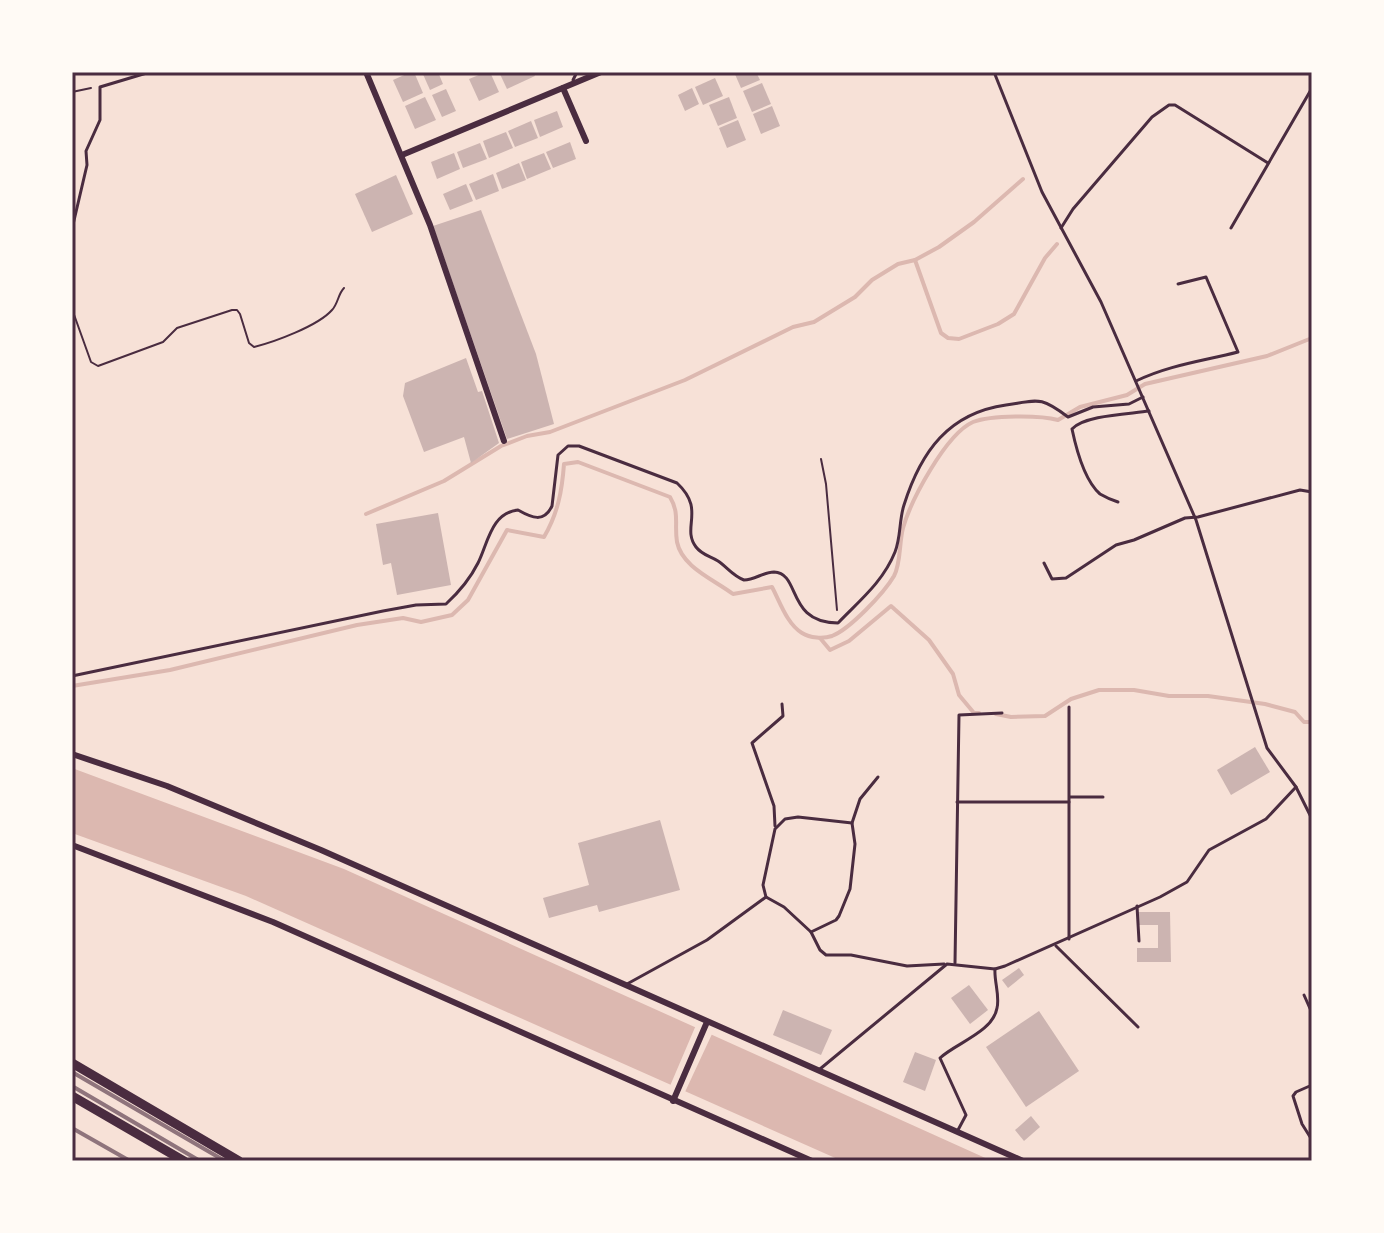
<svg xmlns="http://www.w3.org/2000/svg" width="1384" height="1233" viewBox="0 0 1384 1233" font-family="'Sofia Sans Condensed',sans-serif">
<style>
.water{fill:#dcb8b0}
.pier{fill:#f7e1d7}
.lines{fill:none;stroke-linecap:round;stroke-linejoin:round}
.stream{stroke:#dcb8b0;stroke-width:4}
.building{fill:#ccb4b1}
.path{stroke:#4a2c40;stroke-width:2}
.service{stroke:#4a2c40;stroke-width:3}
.minor{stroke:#4a2c40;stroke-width:6}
.secondary{stroke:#4a2c40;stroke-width:9}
.rail{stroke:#8f747c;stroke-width:4}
.neatline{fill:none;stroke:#4a2c40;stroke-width:3}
</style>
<rect width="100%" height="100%" fill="#f7e1d7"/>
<path class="water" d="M72,768l272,101 648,292h-150l-596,-265 -174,-63z"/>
<path class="pier" d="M696,1025l19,8 -3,1 -27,58 3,5 -21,-10 3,-1z"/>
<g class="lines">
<g class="stream">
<path d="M915,260l26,73 7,5 11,1 39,-15 16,-10 31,-56 12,-14"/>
<path d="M366,514l78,-33 57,-35 26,-10 23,-4 135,-52 108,-53 21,-5 41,-25 17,-17 26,-16 17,-4 24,-13 35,-25 49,-43"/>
<path d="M820,638l10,12 19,-9 42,-35 38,34 24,34 6,21 15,18h5"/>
<path d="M72,686l98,-16 187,-45 46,-7 18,4 31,-7 16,-15 39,-70 37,7c14,-24 18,-46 20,-73l14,-2 92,35c10,17 4,27 7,45 5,25 36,37 56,52l39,-7c8,15 15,37 30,46 8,5 21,6 30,3 18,-7 52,-43 62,-60 7,-13 5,-33 9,-48 8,-28 43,-94 70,-106 18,-7 67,-7 85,-2l22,-13 47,-12 18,-11 122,-28 45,-18"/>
<path d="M996,714l15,3 34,-1 26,-17 28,-9h35l35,6h39l57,8 30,8 9,10h8"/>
</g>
</g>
<g class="building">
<path d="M411,72h3l9,21 -20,9 -10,-22z"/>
<path d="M422,72h16l5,12 -13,6z"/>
<path d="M486,72h4l9,20 -20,9 -10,-22z"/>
<path d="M499,72h34l2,4 -28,13z"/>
<path d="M734,72h22l4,8 -19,8z"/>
<path d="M715,78l8,18 -20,9 -8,-18z"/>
<path d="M762,83l9,21 -19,8 -9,-21z"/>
<path d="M692,88l7,16 -14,7 -7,-16z"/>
<path d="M446,89l10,22 -14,6 -10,-22z"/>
<path d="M425,97l11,23 -21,9 -10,-23z"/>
<path d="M729,97l8,21 -19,8 -9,-21z"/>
<path d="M772,106l8,20 -19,8 -8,-20z"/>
<path d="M557,111l6,16 -23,10 -6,-17z"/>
<path d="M738,120l8,20 -19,8 -8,-20z"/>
<path d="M531,121l7,17 -23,9 -7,-16z"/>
<path d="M506,132l7,16 -24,10 -6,-17z"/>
<path d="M570,142l6,17 -23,9 -7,-16z"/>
<path d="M480,143l7,16 -24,9 -6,-16z"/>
<path d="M454,153l6,16 -23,10 -6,-17z"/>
<path d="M544,153l7,16 -24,10 -6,-17z"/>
<path d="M519,163l7,17 -24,9 -6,-16z"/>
<path d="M493,174l6,17 -23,9 -7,-16z"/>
<path d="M396,175l17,39 -41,18 -17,-38z"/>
<path d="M466,184l7,17 -23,9 -7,-16z"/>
<path d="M481,210l55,144 18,70 -47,15 -74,-213z"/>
<path d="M466,358l12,34 4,-1 17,52 -28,20 -7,-26 -40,15 -21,-56 2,-13z"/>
<path d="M438,513l13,72 -54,10 -6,-32 -8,2 -7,-41z"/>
<path d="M1255,747l15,25 -39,23 -14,-25z"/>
<path d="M660,820l20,70 -81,22 -2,-7 -48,13 -6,-20 46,-13 -11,-42z"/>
<path d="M1137,912h33l1,50h-34v-14h21v-23h-21z"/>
<path d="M1019,968l5,7 -16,13 -6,-8z"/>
<path d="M969,985l19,25 -18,14 -19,-26z"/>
<path d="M783,1010l49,20 -11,25 -48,-20z"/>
<path d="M1039,1011l40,60 -53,36 -40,-60z"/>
<path d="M915,1052l21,8 -11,31 -22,-9z"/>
<path d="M1031,1116l9,11 -16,14 -9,-11z"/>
</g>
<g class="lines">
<g class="path">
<path d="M72,92l19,-4"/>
<path d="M72,309l19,53 7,4 65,-24 14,-14 55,-18h5l3,4 9,29 5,4c20,-5 64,-21 78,-37 6,-6 6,-16 12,-22"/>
<path d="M821,459l5,25 11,126"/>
</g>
<g class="service">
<path d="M994,72l48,120 59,110 95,218 71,228 29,39 16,32"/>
<path d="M573,80l4,-8"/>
<path d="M1061,228l12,-19 79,-92 17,-12h6l93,58"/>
<path d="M1231,228l81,-140"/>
<path d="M72,229l15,-64 -1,-14 14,-31v-33l50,-15"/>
<path d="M1136,381c33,-16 67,-20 102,-29l-32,-75 -28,7"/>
<path d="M1118,502c-6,-2 -13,-5 -18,-8 -16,-14 -24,-46 -28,-65 12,-14 58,-15 77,-18"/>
<path d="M1044,563l8,16 14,-1 50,-33 18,-5 51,-22 13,-1 102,-27 12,2"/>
<path d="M72,676l311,-65 33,-6 30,-1c13,-12 24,-25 32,-41 10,-20 13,-50 40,-53 14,8 26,13 34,-4l6,-51 10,-9h11l98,37c29,27 4,44 19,64 6,8 14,9 22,14 9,6 15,15 26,19 11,0 19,-8 30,-8 27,1 12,51 64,51 21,-22 45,-41 57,-71 6,-15 4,-32 9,-47 17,-54 45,-92 102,-100 33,-5 34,-9 62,12l25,-10 36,-3 14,-7"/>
<path d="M1070,797h33"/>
<path d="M957,802h112"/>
<path d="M775,826l-1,-20 -22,-63 31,-27 -1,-12"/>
<path d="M766,897l18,10 27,25 9,18 6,5h25l56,11 37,-2"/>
<path d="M1137,906l2,35"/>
<path d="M811,932l25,-12 3,-4 11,-27 5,-45 -3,-21 8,-24 18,-22"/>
<path d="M1069,939v-232"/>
<path d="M1056,946l82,81"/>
<path d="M955,963l4,-248 43,-2"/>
<path d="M627,984l80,-44 59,-43 -3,-12 12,-56 10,-10 13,-2 54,6"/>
<path d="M1304,995l8,18"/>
<path d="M820,1069l127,-105 48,5 10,-3 155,-69 27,-15 22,-32 57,-31 30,-32"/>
<path d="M1312,1085l-16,7 -3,4 9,28 10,16"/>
<path d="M958,1130l8,-15 -26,-57c16,-15 53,-26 57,-50 3,-12 -3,-27 -2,-39"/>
</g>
<g class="minor">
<path d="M366,72l64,153 74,216"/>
<path d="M563,88l23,53"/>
<path d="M402,155l199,-83"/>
<path d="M72,754l95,32 154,64 702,311"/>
<path d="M72,845l201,77 539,239"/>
<path d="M673,1101l34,-79"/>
</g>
<g class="secondary">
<path d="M72,1063l167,98"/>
<path d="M72,1096l112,65"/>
</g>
<g class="rail">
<path d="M72,1072l153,89"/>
<path d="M72,1086l128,75"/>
<path d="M72,1128l58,33"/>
</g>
</g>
<rect width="1384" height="1233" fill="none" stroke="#fffaf5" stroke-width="148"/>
<rect x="74" y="74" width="1236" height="1085" class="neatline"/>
</svg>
